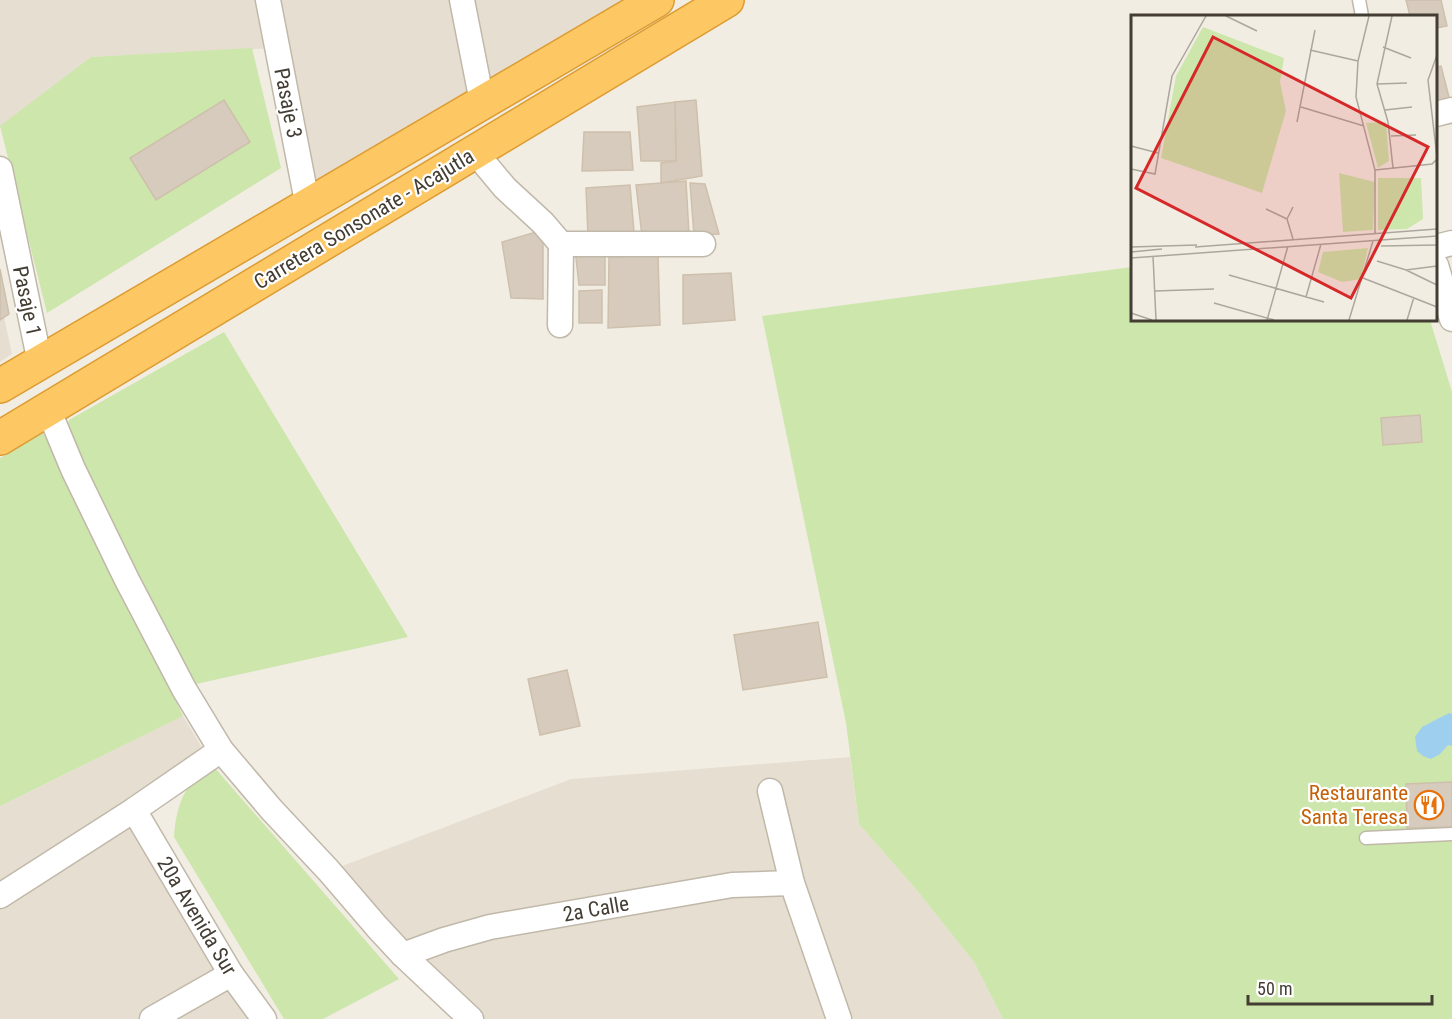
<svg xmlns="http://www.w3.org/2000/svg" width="1452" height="1019" viewBox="0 0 1452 1019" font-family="'Roboto Condensed',sans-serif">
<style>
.residential{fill:#e6dfd1}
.green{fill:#cce6ab;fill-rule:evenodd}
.water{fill:#9fcfef}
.building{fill:#d6cbbc;stroke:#cec0ac;stroke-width:1.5}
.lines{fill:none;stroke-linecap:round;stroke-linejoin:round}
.lane-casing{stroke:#c0b8a9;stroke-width:15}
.street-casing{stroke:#c0b8a9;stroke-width:27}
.highway-casing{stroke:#dc9c33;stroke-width:36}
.lane{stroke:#fff;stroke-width:12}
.street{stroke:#fff;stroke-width:24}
.highway{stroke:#fdc863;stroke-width:33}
.labels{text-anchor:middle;stroke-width:4.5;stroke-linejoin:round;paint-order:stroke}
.street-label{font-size:21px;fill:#433d33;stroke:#fff}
.food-label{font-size:21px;fill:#c56008;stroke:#fff;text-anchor:end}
.inset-road{fill:none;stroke:#aca79d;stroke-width:1.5}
.view{fill:#d62828;fill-opacity:0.15;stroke:#d62828;stroke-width:3}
.inset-edge{fill:none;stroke:#433d33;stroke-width:3}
</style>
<rect width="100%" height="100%" fill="#f2ede3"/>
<g class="residential">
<path d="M0,0h657l-349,207 -31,-159 -186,9 -91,70z"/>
<path d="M0,298l12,56 -12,8z"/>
<path d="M183,716l26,43 -75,51 130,209h-264v-213z"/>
<path d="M850,757l9,67 56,64 59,74 29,57h-532l-142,-148 242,-92z"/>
</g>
<g class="green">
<path d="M252,48l29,120 -234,145 -47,-187 91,-69zM224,100l26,42 -93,58 -27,-42z"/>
<path d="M1132,267v53h298l22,72v627h-449l-29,-57 -59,-74 -56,-64 -13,-101 -84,-407z"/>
<path d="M224,332l184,305 -221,49 -122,-252 4,-14z"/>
<path d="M43,433l97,193 43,90 -183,90v-348z"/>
<path d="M214,767l185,212 -76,40h-39l-110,-182c1,-18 5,-38 16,-52 6,-7 17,-12 24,-18z"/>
</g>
<path class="water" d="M1449,713l3,1v32l-4,-1 -8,9 -9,5 -8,-3 -6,-5 -2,-14 7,-10z"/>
<g class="building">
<path d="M1406,0h35l6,26 -11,2v-12h-26z"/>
<path d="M1441,66l9,35 -14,4v-38z"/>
<path d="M224,100l26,42 -94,58 -26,-42z"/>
<path d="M696,100l6,76 -41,7v-20l15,-2 -1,-59z"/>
<path d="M675,102l1,59h-35l-4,-54z"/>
<path d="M584,132h46l3,38 -51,1z"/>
<path d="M686,181l3,53 -47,2 -6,-51z"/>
<path d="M690,183l15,1 14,50 -25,1z"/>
<path d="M630,185l4,47 -46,6 -2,-50z"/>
<path d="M543,230v69l-32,-1 -9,-56z"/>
<path d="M605,247v38h-26l-4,-36z"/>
<path d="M658,255l2,70 -52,3 1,-71z"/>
<path d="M0,269l9,45 -9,6z"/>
<path d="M731,273l4,47 -52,4v-49z"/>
<path d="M602,290v33h-23v-32z"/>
<path d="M1420,415l2,27 -39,3 -2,-27z"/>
<path d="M818,622l9,55 -84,13 -9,-55z"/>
<path d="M567,670l13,56 -40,9 -12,-56z"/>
<path d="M1452,782v45l-45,1 -1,-44z"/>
</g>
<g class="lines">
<g class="lane-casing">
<g id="lane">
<path d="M1359,0l3,16"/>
<path d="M1366,838l86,-4"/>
</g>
</g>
<g class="street-casing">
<g id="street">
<path d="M268,0l40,207"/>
<path d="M462,0l20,102"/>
<path d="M1436,114l16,-4"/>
<path d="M475,152l30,36 38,35 18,21 -1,81"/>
<path d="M0,169l40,194"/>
<path d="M561,244h142"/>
<path d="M1436,247l16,-4"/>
<path d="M1436,265l16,54"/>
<path d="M48,409l25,60 54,111 57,109 37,61 50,59 58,62 48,56 26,28 68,64"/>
<path d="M770,791l22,92 47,136"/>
<path d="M134,810l97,164 33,45"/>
<path d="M0,896l134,-86 87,-60"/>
<path d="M403,955l41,-15 46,-13 242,-42 60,-2"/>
<path d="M152,1019l79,-45"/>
</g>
</g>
<g class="highway-casing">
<g id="highway">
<path d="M0,386l657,-386"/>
<path d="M0,438l727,-438"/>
</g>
</g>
<use href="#lane" class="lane"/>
<use href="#street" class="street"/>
<use href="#highway" class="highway"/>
</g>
<defs>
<g id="restaurant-ring" transform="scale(1.5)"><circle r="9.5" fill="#fff" stroke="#e8710a" stroke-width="1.5"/><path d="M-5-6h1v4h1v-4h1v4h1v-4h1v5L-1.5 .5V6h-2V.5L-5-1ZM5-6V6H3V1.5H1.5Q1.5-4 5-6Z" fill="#e8710a"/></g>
</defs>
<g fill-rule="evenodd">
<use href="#restaurant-ring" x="1429" y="805"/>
</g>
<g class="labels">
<g class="street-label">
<text transform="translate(288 103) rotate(79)" y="7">Pasaje 3</text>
<text transform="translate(364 219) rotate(-31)" y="7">Carretera Sonsonate - Acajutla</text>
<text transform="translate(27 301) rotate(78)" y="7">Pasaje 1</text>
<text transform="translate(596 909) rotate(-10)" y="7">2a Calle</text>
<text transform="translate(197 916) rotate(59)" y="7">20a Avenida Sur</text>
</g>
<g class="food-label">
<text x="1408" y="800">Restaurante<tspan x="1408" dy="24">Santa Teresa</tspan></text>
</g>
</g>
<g transform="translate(1131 15)">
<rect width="306" height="306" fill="#f2ede3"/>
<path d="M72,12l81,31 -4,24 6,29 -24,82 -101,-35 15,-82zM255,107l3,39 -11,7 -12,-45zM208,158l36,9 -2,48 -30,2zM247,163h43l2,41 -16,10 -29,1zM237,233l-7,31 -19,3 -24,-10 5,-20z" fill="#cce6ab"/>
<path class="inset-road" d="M95,1l31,15M238,1l-11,45 -2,36 19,73v63M261,1l-15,68 11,38 5,46M252,32l28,11M179,35l48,11M306,40l-9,25 9,77M246,69l30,-1M170,92l63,19M254,95l27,-3M166,107l18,-92M260,121l25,-1M0,131l27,7M0,154l24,5 17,-98 34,-60M244,155l57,-6 5,-5M135,194l21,10M162,224l-6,-20 6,-12M250,231l56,-1M0,232l66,-2M64,232l242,-18M0,237l31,-3M22,241l3,64M0,243l306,-22M246,246l29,9 31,-4M275,255l31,15M98,260l95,27M232,263l74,29M24,276l59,-2M175,282l15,-53M83,288l60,17M0,298l21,7M136,305l21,-74M218,305l24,-79M276,305l7,-23"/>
<path class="view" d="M82,22l215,110 -77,151 -215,-110z"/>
<rect width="306" height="306" class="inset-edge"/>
</g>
<path d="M1248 995v9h184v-9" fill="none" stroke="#433d33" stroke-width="3"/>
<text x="1257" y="995" font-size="18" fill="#433d33" stroke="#ffffff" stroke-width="4.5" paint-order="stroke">50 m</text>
</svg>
